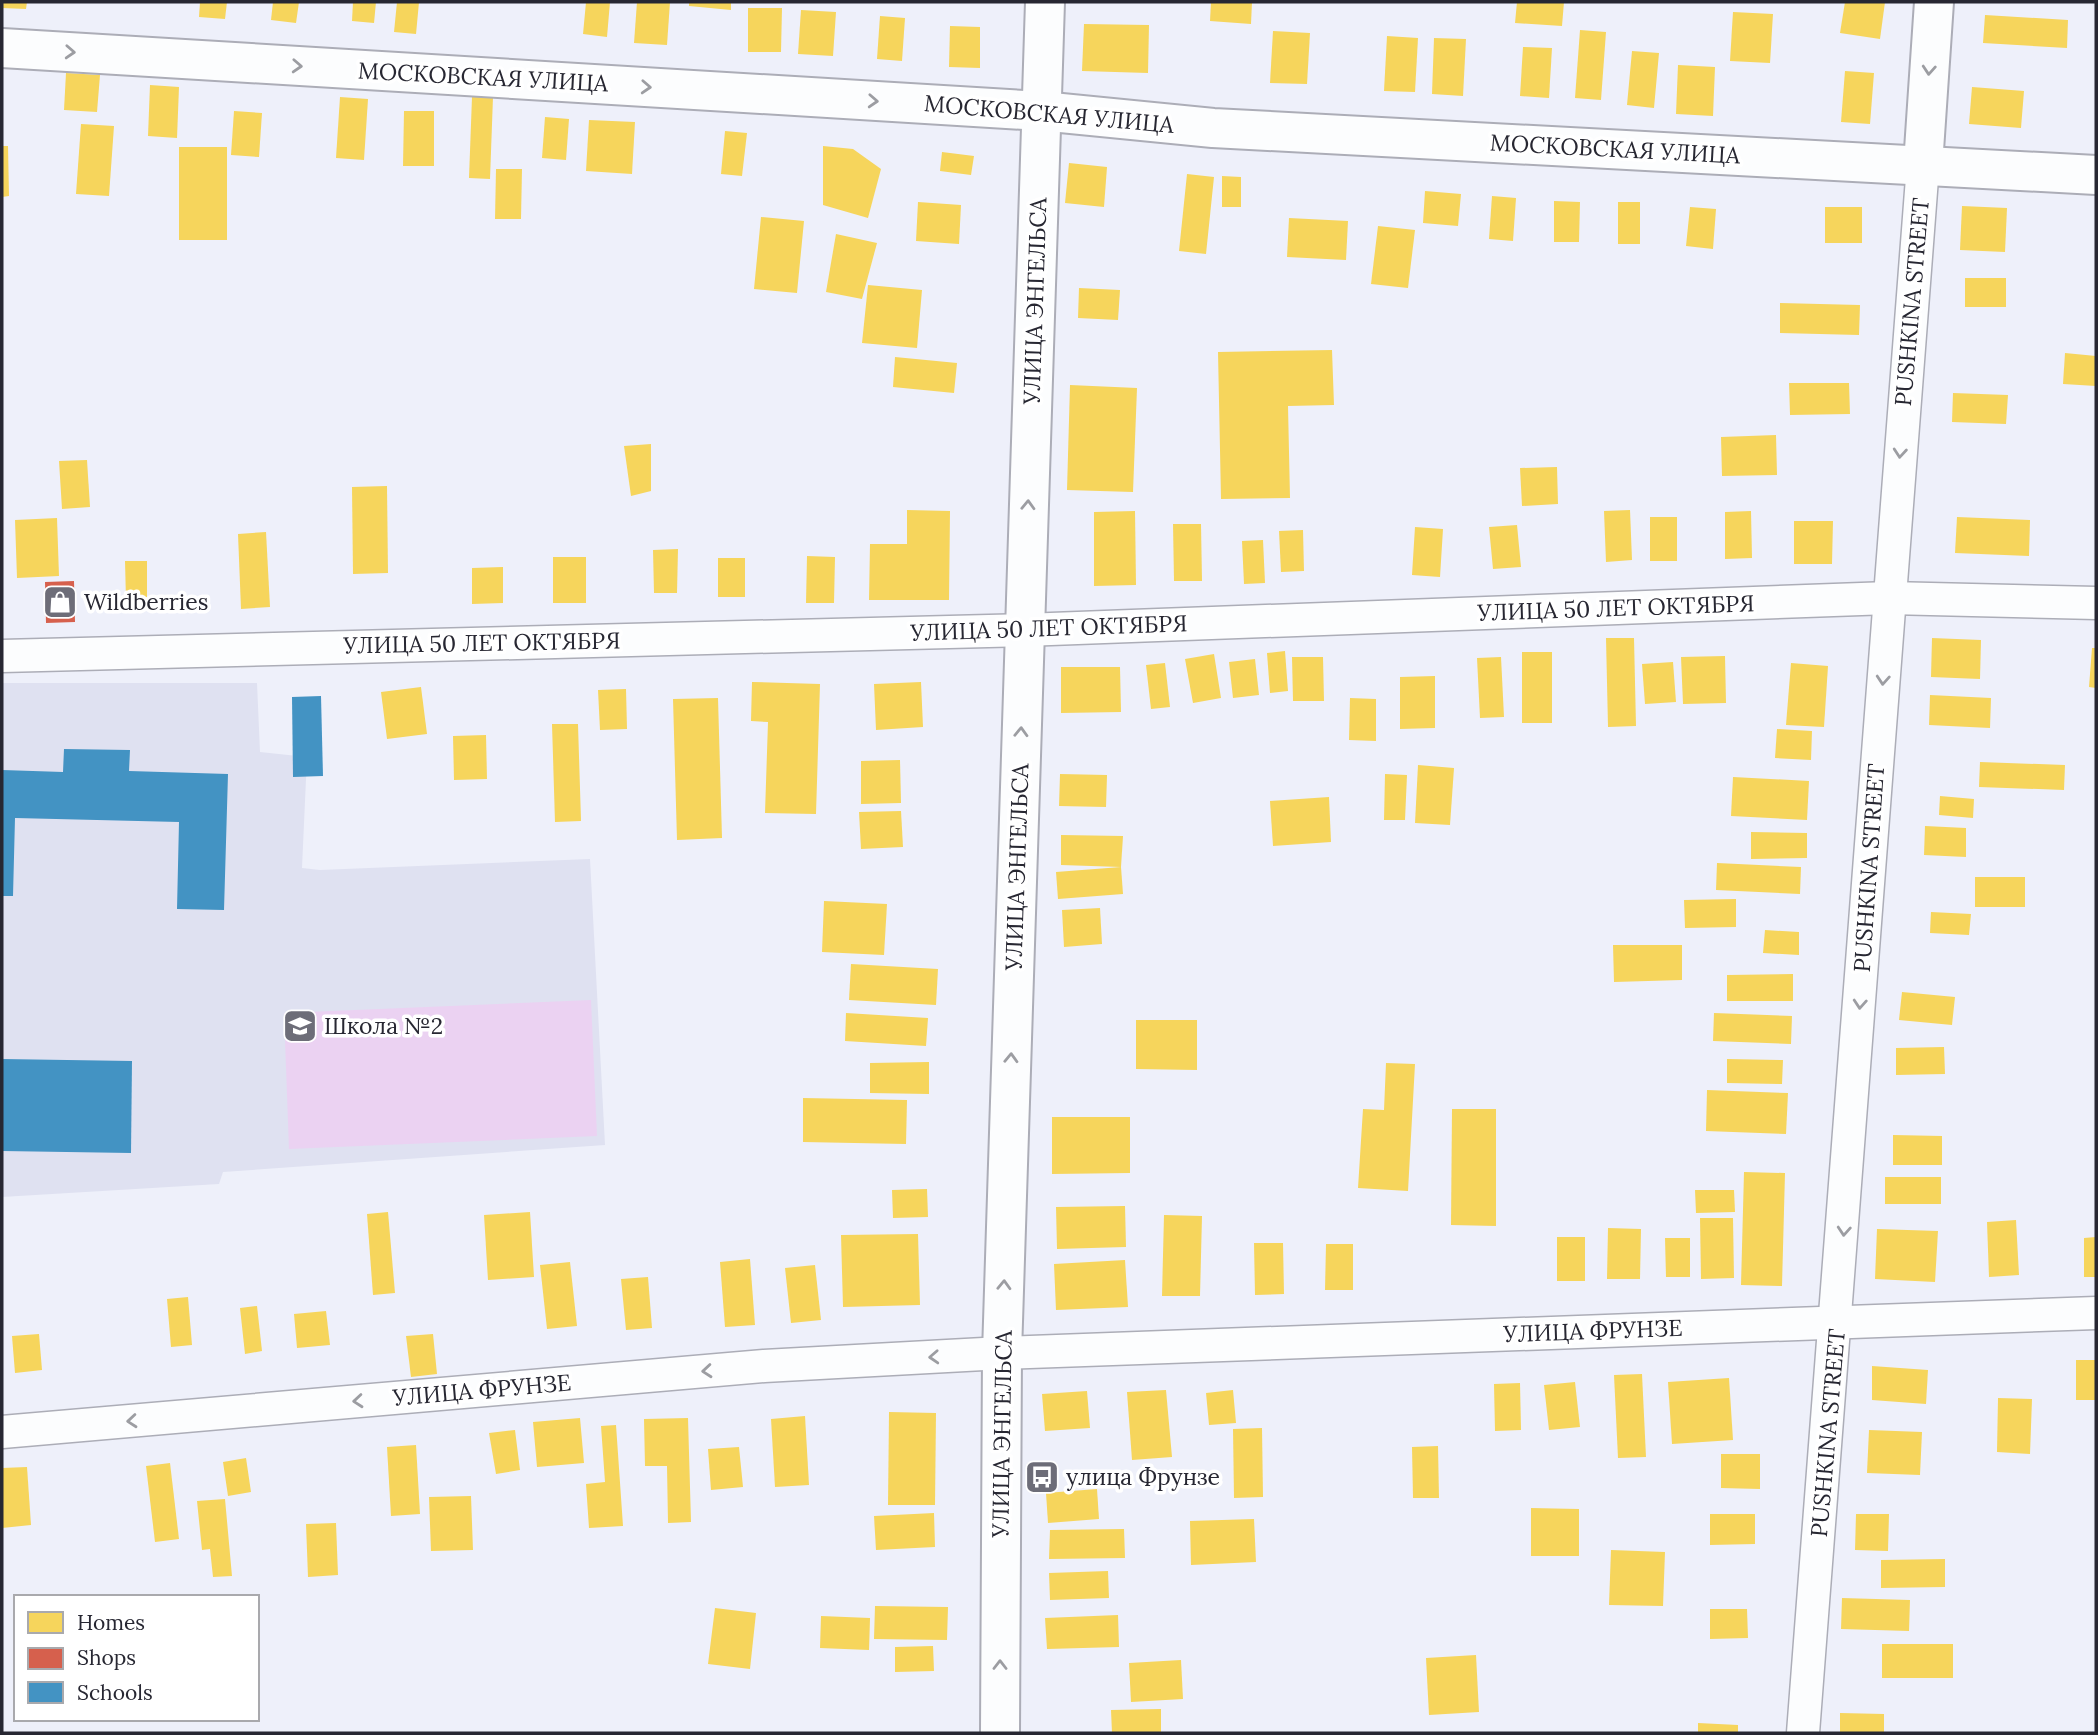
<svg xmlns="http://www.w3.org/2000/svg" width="2098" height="1735" viewBox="0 0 2098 1735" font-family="Lora,serif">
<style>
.built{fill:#dfe1f1}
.green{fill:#ebd2f2}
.homes{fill:#f6d55c}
.shops{fill:#d6604d}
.schools{fill:#4393c3}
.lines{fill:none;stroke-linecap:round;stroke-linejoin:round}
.street-casing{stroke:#acadb7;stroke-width:35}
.secondary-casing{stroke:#acadb7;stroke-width:42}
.street{stroke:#fcfdfe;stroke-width:32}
.secondary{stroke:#fcfdfe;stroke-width:38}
.oneway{stroke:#9c9da2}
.labels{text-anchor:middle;stroke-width:7;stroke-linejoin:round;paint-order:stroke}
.street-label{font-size:23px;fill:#272732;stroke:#fff}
.poi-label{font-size:23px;fill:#272732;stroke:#fff;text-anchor:start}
</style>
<rect width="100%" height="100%" fill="#eef0fa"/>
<path class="built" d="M2,683h255l3,69 47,5 -5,111 18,2 270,-11 15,286 -382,27 -4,12 -217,13z"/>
<path class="green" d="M591,1000l6,136 -308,13 -5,-136z"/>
<g class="homes">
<path d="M2,2h25l-1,7 -24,-1z"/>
<path d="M200,2h27l-2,17 -26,-2z"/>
<path d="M273,2h26l-3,21 -25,-3z"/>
<path d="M353,2h23l-2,21 -22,-2z"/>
<path d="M397,2h22l-3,32 -22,-2z"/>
<path d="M586,2h24l-3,35 -24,-3z"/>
<path d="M637,2h33l-3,43 -33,-2z"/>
<path d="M689,2h42v8l-42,-4z"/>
<path d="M1211,2h41l-1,22 -41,-3z"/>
<path d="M1517,2h47l-2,24 -47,-3z"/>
<path d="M1845,2h40l-5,37 -40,-6z"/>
<path d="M748,8h34l-1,44h-33z"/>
<path d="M801,10l35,2 -3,44 -35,-2z"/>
<path d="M1733,12l40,2 -3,49 -40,-2z"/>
<path d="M1985,15l83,5 -1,28 -84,-5z"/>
<path d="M880,16l25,2 -3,43 -25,-2z"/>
<path d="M1084,24l65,1 -1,48 -66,-2z"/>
<path d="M950,26l30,1v41l-31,-1z"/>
<path d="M1580,30l26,2 -5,68 -26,-2z"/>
<path d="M1273,31l37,2 -3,51 -37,-1z"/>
<path d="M1387,36l31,2 -3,54 -31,-1z"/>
<path d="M1434,38l32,1 -3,57 -31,-2z"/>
<path d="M1523,47l29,1 -3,50 -29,-2z"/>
<path d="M1632,51l27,2 -5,55 -27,-3z"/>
<path d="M1678,65l37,2 -2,49 -37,-2z"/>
<path d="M1845,71l29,2 -4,51 -29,-2z"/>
<path d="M66,73l34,2 -3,37 -33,-2z"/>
<path d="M150,85l29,2 -2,51 -29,-2z"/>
<path d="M1972,87l52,4 -3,37 -52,-4z"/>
<path d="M340,97l28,2 -4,61 -28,-2z"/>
<path d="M472,97h21l-3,82 -21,-1z"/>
<path d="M234,111l28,2 -3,44 -28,-2z"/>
<path d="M404,111h30v55h-31z"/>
<path d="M545,117l24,2 -3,41 -24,-2z"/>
<path d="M589,120l46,2 -3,52 -46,-3z"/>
<path d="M81,124l33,2 -5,70 -33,-2z"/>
<path d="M725,131l22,2 -5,43 -21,-2z"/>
<path d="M2,146h6l1,50 -7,1z"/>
<path d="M823,146l30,3 28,20 -13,49 -45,-13z"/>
<rect x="179" y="147" width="48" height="93"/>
<path d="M942,152l32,4 -3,19 -31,-4z"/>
<path d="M1069,163l38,4 -3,40 -39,-4z"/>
<path d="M496,169h26l-1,50h-26z"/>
<path d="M1187,174l27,3 -8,77 -27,-3z"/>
<path d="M1222,176l19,1v30h-19z"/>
<path d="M1425,191l36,3 -3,32 -35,-3z"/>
<path d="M1492,196l24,2 -3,43 -24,-2z"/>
<path d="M1554,201l26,1 -1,40h-25z"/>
<path d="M918,202l43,3 -2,39 -43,-3z"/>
<rect x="1618" y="202" width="22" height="42"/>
<path d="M1962,206l45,2 -2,44 -45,-2z"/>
<path d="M1690,207l26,2 -3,40 -27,-3z"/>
<rect x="1825" y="207" width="37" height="36"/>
<path d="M761,217l43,4 -7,72 -43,-4z"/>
<path d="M1289,218l59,3 -2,39 -59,-3z"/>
<path d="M1378,226l37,4 -7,58 -37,-4z"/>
<path d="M836,234l41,9 -15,56 -36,-7z"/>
<rect x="1965" y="278" width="41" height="29"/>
<path d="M868,285l54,5 -5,58 -55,-5z"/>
<path d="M1079,288l41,2 -2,30 -40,-2z"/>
<path d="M1780,303l80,2 -1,30 -79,-2z"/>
<path d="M1332,350l2,55 -46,1 2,92 -69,1 -3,-147z"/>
<path d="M2065,353l31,3v30l-33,-2z"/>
<path d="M895,357l62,6 -3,30 -61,-6z"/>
<path d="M1789,383h60l1,31 -60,1z"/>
<path d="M1070,385l67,3 -4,104 -66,-2z"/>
<path d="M1953,393l55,2 -2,29 -54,-2z"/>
<path d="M1776,435l1,40 -55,1 -1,-39z"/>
<path d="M651,444v47l-20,5 -7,-50z"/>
<path d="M87,460l3,47 -28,2 -3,-48z"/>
<path d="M1557,467l1,37 -36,2 -2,-38z"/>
<path d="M387,486l1,87 -35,1 -1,-87z"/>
<path d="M907,510l43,1 -1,89h-80l1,-56h37z"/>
<path d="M1630,510l2,50 -26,2 -2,-51z"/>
<path d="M1135,511l1,74 -42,1v-74z"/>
<path d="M1751,511l1,47 -27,1v-47z"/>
<rect x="1650" y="517" width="27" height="44"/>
<path d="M1957,517l73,3 -1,36 -74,-3z"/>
<path d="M57,518l2,58 -42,2 -2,-58z"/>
<path d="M1794,521h39l-1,43h-38z"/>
<path d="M1173,524h28l1,57h-28z"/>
<path d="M1517,525l4,42 -28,2 -4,-42z"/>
<path d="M1415,527l28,2 -3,48 -28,-2z"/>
<path d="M1303,530l1,41 -23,1 -2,-41z"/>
<path d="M266,532l4,75 -29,2 -3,-75z"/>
<path d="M1263,540l2,43 -21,1 -2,-43z"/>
<path d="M678,549l-1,44h-23l-1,-43z"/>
<path d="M807,556l28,1 -1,46h-28z"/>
<rect x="553" y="557" width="33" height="46"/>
<rect x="718" y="558" width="27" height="39"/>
<path d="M125,561h22v39h-21z"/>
<path d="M503,567v36l-31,1v-36z"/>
<path d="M1606,638h28l2,88 -28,1z"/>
<path d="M1932,638l49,2 -1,39 -49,-2z"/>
<path d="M2092,648h4v40l-7,-1z"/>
<path d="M1285,651l3,40 -18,2 -3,-40z"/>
<rect x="1522" y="652" width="30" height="71"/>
<path d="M1214,654l7,44 -28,5 -8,-44z"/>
<path d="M1725,656l1,47 -43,1 -2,-47z"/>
<path d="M1292,657h31l1,44h-31z"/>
<path d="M1501,657l3,60 -24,1 -3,-60z"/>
<path d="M1255,659l4,36 -26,3 -4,-36z"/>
<path d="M1673,662l3,40 -31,2 -3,-40z"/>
<path d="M1165,663l5,44 -19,2 -5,-44z"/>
<path d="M1791,663l37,3 -4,61 -38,-2z"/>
<path d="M1061,667h59l1,45 -60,1z"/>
<path d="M1435,676v52l-35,1v-52z"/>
<path d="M752,682l68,2 -4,130 -51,-1 3,-91 -17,-1z"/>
<path d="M921,682l2,45 -47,3 -2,-46z"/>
<path d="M421,687l6,47 -40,5 -6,-47z"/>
<path d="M626,689l1,40 -27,1 -2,-40z"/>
<path d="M1930,695l61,3 -1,30 -61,-3z"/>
<path d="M718,698l4,140 -45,2 -4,-141z"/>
<path d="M1350,698l26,1v42l-27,-1z"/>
<path d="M552,724h26l3,97 -26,1z"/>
<path d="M1777,729l35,2 -1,29 -36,-2z"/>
<path d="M486,735l1,44 -33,1 -1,-44z"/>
<path d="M900,760l1,43 -40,1v-43z"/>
<path d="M1980,762l85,3 -1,25 -85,-3z"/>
<path d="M1418,765l36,3 -4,57 -35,-2z"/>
<path d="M1060,774l47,1 -1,32 -47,-1z"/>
<path d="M1385,774l22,1 -2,45h-21z"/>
<path d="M1733,777l76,4 -2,39 -76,-4z"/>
<path d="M1940,796l34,3 -1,19 -34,-3z"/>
<path d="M1329,797l2,45 -58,4 -3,-45z"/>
<path d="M901,811l2,36 -42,2 -2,-37z"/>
<path d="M1925,826l41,2v29l-42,-2z"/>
<path d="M1751,832l56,1v25l-56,1z"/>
<path d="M1061,835l62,1 -2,31 -60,-2z"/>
<path d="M1717,863l84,4 -1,27 -84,-4z"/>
<path d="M1121,867l2,27 -65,5 -2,-27z"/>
<rect x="1975" y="877" width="50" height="30"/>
<path d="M1736,899v28l-51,1 -1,-28z"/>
<path d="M824,901l63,3 -3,51 -62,-3z"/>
<path d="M1100,908l2,36 -38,3 -2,-37z"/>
<path d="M1931,912l40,2 -2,21 -39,-2z"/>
<path d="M1765,930l34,2v23l-36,-2z"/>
<path d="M1613,945h69v35l-68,2z"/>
<path d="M851,964l87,5 -2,36 -87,-5z"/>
<path d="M1793,974v27h-66v-26z"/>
<path d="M1902,992l53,5 -3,28 -53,-5z"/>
<path d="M846,1013l82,5 -2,28 -81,-5z"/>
<path d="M1714,1013l78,3 -1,28 -78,-3z"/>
<path d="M1136,1020h61v50l-61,-1z"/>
<path d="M1944,1047l1,27 -49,1v-27z"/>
<path d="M1727,1059l56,1 -1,24 -55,-1z"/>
<path d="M929,1062v32l-59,-1v-30z"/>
<path d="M1386,1063l29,1 -7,127 -50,-3 5,-79 21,1z"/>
<path d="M1707,1090l81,3 -2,41 -80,-3z"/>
<path d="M803,1098l104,2 -1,44 -103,-2z"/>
<path d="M1452,1109h44v117l-45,-1z"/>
<path d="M1052,1117h78v56l-78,1z"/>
<path d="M1893,1135l49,1v29h-49z"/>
<path d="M1744,1172l41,1 -3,113 -41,-1z"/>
<rect x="1885" y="1177" width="56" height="27"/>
<path d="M927,1189l1,28 -35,1 -1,-28z"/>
<path d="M1695,1190h39l1,22 -39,1z"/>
<path d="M1125,1206l1,41 -69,2 -1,-42z"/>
<path d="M388,1212l7,81 -22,2 -6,-81z"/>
<path d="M530,1212l4,65 -46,3 -4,-65z"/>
<path d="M1164,1215l38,1 -2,80h-38z"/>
<path d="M1700,1218h33l1,60 -33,1z"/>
<path d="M2016,1220l3,55 -30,2 -2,-55z"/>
<path d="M1608,1228l33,1 -1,50h-33z"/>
<path d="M1877,1229l61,2 -3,51 -60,-3z"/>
<path d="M918,1234l2,71 -77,2 -2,-72z"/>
<rect x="1557" y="1237" width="28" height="44"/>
<path d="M2096,1237v40h-12v-39z"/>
<path d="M1665,1238h25v39h-24z"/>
<path d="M1254,1243h29l1,51 -29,1z"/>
<path d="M1326,1244h27v46h-28z"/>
<path d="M750,1259l5,66 -30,2 -5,-65z"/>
<path d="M1125,1260l3,47 -72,3 -2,-46z"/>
<path d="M570,1262l7,64 -30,3 -7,-64z"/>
<path d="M815,1265l6,55 -30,3 -6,-55z"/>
<path d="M648,1277l4,51 -26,2 -5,-51z"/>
<path d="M188,1297l4,48 -21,2 -4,-48z"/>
<path d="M257,1306l5,45 -17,3 -5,-46z"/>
<path d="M326,1311l4,34 -33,3 -3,-34z"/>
<path d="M39,1334l3,36 -27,3 -3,-37z"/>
<path d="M433,1334l4,40 -26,3 -5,-41z"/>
<rect x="2076" y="1360" width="20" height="40"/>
<path d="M1872,1366l56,4 -2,34 -54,-4z"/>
<path d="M1642,1374l4,83 -28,1 -4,-83z"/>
<path d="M1729,1378l4,62 -61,4 -4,-62z"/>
<path d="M1575,1382l5,45 -31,3 -5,-45z"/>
<path d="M1520,1383l1,47 -26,1 -1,-47z"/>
<path d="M1166,1390l6,67 -40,3 -5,-68z"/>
<path d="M1233,1390l3,33 -27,2 -3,-32z"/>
<path d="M1087,1391l3,37 -45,3 -3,-37z"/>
<path d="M1998,1398l34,1 -2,55 -33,-2z"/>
<path d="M889,1412l47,1 -1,92h-47z"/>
<path d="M805,1416l4,69 -34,2 -4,-68z"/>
<path d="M580,1418l4,45 -47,4 -4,-45z"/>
<path d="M688,1418l3,104 -23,1 -1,-57h-22l-1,-47z"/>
<path d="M616,1425l7,101 -34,2 -3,-44 19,-2 -4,-56z"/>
<path d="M1262,1428l1,69 -29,1 -1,-69z"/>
<path d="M515,1430l5,40 -24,4 -7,-41z"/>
<path d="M1869,1430l53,2 -2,43 -53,-2z"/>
<path d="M416,1445l4,69 -29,2 -4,-69z"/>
<path d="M1438,1446l1,52h-26l-1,-51z"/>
<path d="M739,1447l4,40 -32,3 -3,-41z"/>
<path d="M1721,1454h39v35l-39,-1z"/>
<path d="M246,1458l5,34 -23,4 -5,-34z"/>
<path d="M170,1463l9,76 -24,3 -9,-76z"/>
<path d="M27,1467l4,58 -29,3v-60z"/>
<path d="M1097,1489l2,30 -51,4 -2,-30z"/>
<path d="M471,1496l2,54 -42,1 -2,-54z"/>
<path d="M225,1499l7,77 -19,1 -3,-28 -8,1 -5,-49z"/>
<path d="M1531,1508l48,1v47h-48z"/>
<path d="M934,1513l1,34 -59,3 -2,-34z"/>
<path d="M1710,1514h45v30l-45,1z"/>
<path d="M1856,1514h33l-1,37 -33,-1z"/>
<path d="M1254,1519l2,43 -65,3 -1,-44z"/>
<path d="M336,1523l2,52 -30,2 -2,-53z"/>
<path d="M1124,1529l1,29 -76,1 1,-29z"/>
<path d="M1611,1550l54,2 -2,54 -54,-1z"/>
<path d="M1945,1559v28l-64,1v-28z"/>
<path d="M1108,1571l1,27 -59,2 -1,-27z"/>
<path d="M1842,1598l68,2 -1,31 -68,-2z"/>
<path d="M875,1606l73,1 -1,33 -73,-1z"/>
<path d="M715,1608l41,5 -6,56 -42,-5z"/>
<path d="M1710,1609h37l1,29 -38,1z"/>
<path d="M1118,1615l1,32 -72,2 -2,-31z"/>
<path d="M821,1616l49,2 -1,32 -49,-2z"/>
<rect x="1882" y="1644" width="71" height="34"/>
<path d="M933,1646l1,25 -39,1v-25z"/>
<path d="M1476,1655l3,57 -50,3 -3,-57z"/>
<path d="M1181,1660l2,39 -52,3 -2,-39z"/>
<path d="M1161,1709v24h-49l-1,-23z"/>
<path d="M1840,1713l44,1v19h-44z"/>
<path d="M1698,1723l40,2v8h-40z"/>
</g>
<path class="shops" d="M74,581l1,41 -29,1 -1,-41z"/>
<g class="schools">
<path d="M321,696l2,80 -30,1 -1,-80z"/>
<path d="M64,749l66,1 -1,21 99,3 -4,136 -47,-1 2,-87 -164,-4 -2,78h-11v-126l61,2z"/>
<path d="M2,1059l130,2 -1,92 -129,-2z"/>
</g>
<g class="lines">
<g class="street-casing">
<g id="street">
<path d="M2,656l1022,-26 865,-32 207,5"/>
<path d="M2,1432l762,-66 238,-13 1094,-40"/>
<path d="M1803,1733c43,-522 78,-1045 120,-1568"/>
</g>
</g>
<g class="secondary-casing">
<g id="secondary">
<path d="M2,48l1039,63 172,17 883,47"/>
<path d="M1923,165l11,-163"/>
<path d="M1000,1733l2,-380 43,-1351"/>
</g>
</g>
<use href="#street" class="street"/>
<use href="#secondary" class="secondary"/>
</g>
<defs><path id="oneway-chevron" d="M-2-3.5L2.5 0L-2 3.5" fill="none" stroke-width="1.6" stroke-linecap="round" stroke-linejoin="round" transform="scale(1.75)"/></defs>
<g class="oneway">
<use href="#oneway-chevron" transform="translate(70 52) rotate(3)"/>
<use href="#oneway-chevron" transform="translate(297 66) rotate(3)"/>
<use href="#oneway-chevron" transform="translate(1929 70) rotate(94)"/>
<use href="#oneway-chevron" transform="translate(646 87) rotate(3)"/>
<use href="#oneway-chevron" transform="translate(873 101) rotate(3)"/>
<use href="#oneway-chevron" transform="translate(1900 453) rotate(95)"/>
<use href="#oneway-chevron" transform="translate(1028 505) rotate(-88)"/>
<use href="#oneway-chevron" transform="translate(1883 680) rotate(94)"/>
<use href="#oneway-chevron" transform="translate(1021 732) rotate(-88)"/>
<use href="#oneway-chevron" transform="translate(1860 1004) rotate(94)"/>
<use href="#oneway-chevron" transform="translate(1011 1058) rotate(-88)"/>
<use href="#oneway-chevron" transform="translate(1844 1231) rotate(94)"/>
<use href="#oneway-chevron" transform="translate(1004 1285) rotate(-88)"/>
<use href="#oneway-chevron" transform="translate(934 1357) rotate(177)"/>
<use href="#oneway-chevron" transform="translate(707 1371) rotate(175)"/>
<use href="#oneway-chevron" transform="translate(358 1401) rotate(175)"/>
<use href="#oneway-chevron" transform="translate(132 1421) rotate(175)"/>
<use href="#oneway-chevron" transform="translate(1000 1665) rotate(-90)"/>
</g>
<defs>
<g id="shop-square" transform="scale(1.75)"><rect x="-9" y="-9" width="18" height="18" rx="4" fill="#6d6d78" stroke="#fff"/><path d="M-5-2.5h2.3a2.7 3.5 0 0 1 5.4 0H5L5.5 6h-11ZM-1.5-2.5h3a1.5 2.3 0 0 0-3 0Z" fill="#fff"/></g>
<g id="school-square" transform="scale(1.75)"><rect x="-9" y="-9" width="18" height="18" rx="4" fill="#6d6d78" stroke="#fff"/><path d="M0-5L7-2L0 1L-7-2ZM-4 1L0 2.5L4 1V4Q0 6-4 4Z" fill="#fff"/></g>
<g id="bus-square" transform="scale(1.75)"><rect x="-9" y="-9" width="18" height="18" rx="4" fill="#6d6d78" stroke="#fff"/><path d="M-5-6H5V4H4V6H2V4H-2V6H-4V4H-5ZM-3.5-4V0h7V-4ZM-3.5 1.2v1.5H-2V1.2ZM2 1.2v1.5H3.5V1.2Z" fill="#fff"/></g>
</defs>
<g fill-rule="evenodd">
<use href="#shop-square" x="60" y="602"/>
<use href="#school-square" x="300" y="1026"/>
<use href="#bus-square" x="1042" y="1477"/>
</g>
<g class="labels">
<g class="street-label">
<text transform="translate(483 77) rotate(3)" y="8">МОСКОВСКАЯ УЛИЦА</text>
<text transform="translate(1049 114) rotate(5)" y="8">МОСКОВСКАЯ УЛИЦА</text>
<text transform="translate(1615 149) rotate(3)" y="8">МОСКОВСКАЯ УЛИЦА</text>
<text transform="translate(1035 301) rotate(-88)" y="8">УЛИЦА ЭНГЕЛЬСА</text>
<text transform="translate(1912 302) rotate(-85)" y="8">PUSHKINA STREET</text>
<text transform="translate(1616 608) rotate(-2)" y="8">УЛИЦА 50 ЛЕТ ОКТЯБРЯ</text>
<text transform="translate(1049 628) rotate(-2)" y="8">УЛИЦА 50 ЛЕТ ОКТЯБРЯ</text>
<text transform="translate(482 643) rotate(-1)" y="8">УЛИЦА 50 ЛЕТ ОКТЯБРЯ</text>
<text transform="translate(1017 867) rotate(-88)" y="8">УЛИЦА ЭНГЕЛЬСА</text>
<text transform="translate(1869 868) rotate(-86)" y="8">PUSHKINA STREET</text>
<text transform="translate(1593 1331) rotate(-2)" y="8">УЛИЦА ФРУНЗЕ</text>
<text transform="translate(482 1390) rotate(-5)" y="8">УЛИЦА ФРУНЗЕ</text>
<text transform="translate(1828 1433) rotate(-85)" y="8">PUSHKINA STREET</text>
<text transform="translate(1002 1434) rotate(-89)" y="8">УЛИЦА ЭНГЕЛЬСА</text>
</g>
<g class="poi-label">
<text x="84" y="610">Wildberries</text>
<text x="324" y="1034">Школа №2</text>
<text x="1066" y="1485">улица Фрунзе</text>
</g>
</g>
<rect width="2098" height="1735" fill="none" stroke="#272732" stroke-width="7"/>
<rect x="14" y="1595" width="245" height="126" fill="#ffffff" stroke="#a9a9ad" stroke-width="2"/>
<rect x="28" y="1612" width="35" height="21" fill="#f6d55c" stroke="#a9a9ad" stroke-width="2"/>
<text x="77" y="1630" font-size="21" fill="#272732">Homes</text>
<rect x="28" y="1648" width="35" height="21" fill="#d6604d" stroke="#a9a9ad" stroke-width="2"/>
<text x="77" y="1665" font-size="21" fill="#272732">Shops</text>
<rect x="28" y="1682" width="35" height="21" fill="#4393c3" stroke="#a9a9ad" stroke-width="2"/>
<text x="77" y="1700" font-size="21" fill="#272732">Schools</text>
</svg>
